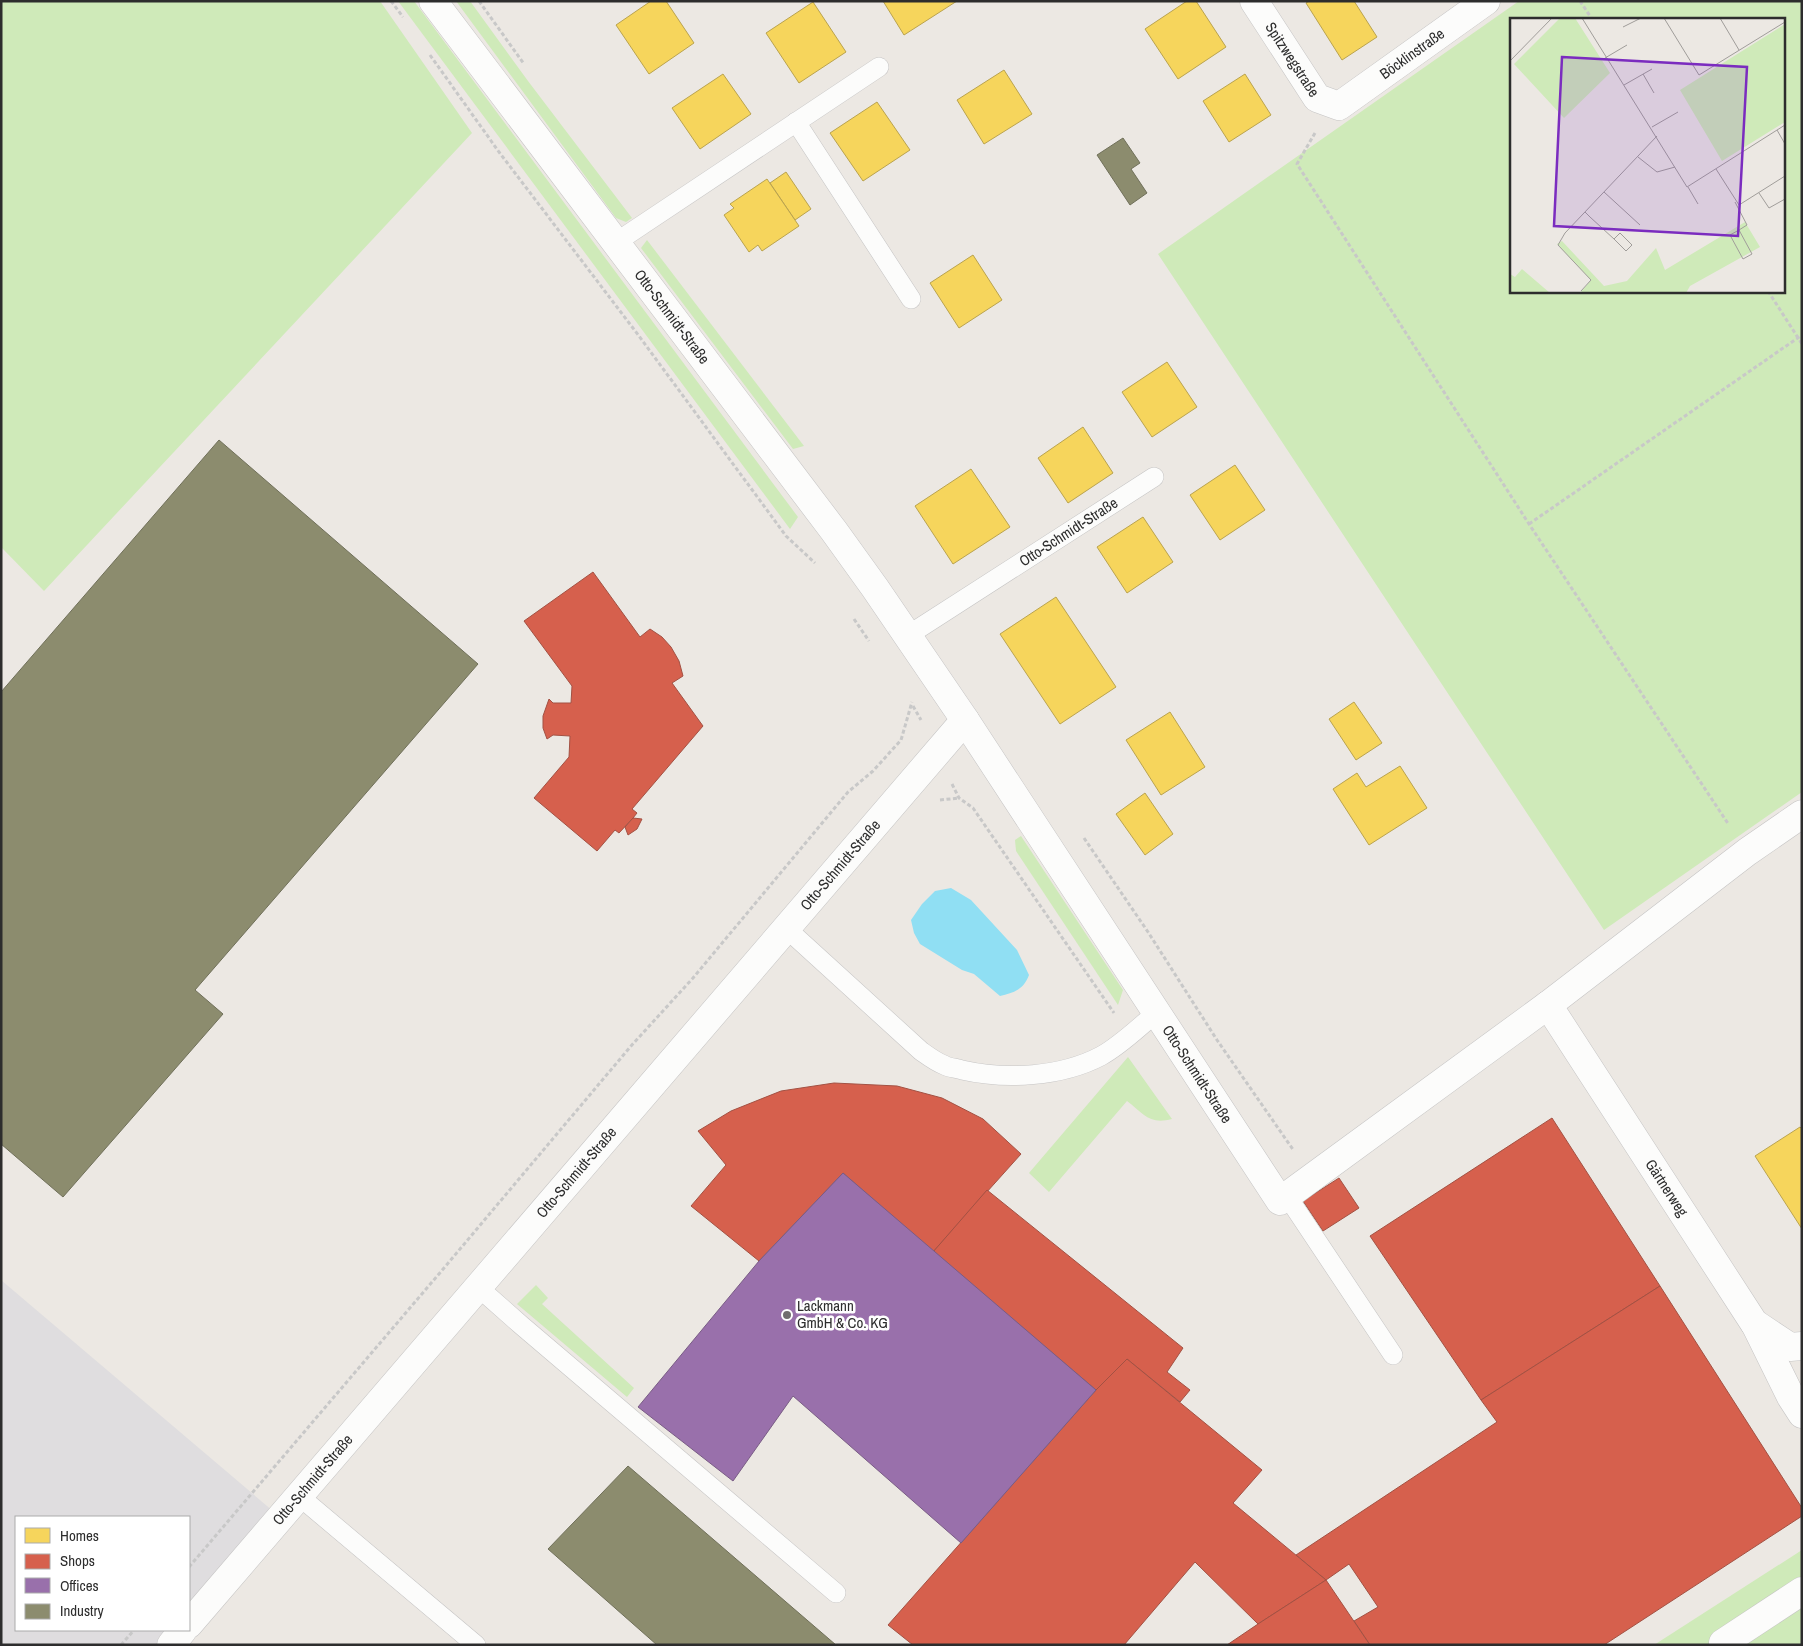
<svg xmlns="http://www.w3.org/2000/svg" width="1803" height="1646" viewBox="0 0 1803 1646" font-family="'Archivo Narrow',sans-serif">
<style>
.industrial{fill:#dfdddf}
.green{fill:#cfeab9;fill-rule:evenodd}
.water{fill:#90dff3}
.homes{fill:#f6d55c;stroke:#baa34e}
.shops{fill:#d6604d;stroke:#a35143}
.offices{fill:#9970ab;stroke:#795c85}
.industry{fill:#8c8c6e;stroke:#70705a}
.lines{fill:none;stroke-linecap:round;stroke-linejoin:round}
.lane-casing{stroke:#c5c4c4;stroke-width:20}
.street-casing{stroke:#c5c4c4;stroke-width:29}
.path{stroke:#c8c8c8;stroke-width:3;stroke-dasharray:4 2.5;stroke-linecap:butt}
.lane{stroke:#fcfcfb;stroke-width:19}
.street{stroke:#fcfcfb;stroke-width:28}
.poi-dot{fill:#706e6d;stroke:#fff;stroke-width:2}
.labels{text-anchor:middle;stroke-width:5;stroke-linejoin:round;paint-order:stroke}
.street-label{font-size:15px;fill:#2d2d2d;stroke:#fff}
.poi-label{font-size:15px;fill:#2d2d2d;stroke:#fff;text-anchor:start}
.inset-road{fill:none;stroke:#a09d9a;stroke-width:1}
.view{fill:#7b2cbf;fill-opacity:0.15;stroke:#7b2cbf;stroke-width:2.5}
.inset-edge{fill:none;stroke:#2d2d2d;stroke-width:2.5}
</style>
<rect width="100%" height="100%" fill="#ece8e3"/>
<path class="industrial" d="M1,1280l279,237 -91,108v-108h-173v113h169l-13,15h-171z"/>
<g class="green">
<path d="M1,1h379l92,132 -428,458 -43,-44z"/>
<path d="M398,1h16l384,516 -8,12z"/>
<path d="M456,1h14l58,80 104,137 -6,4 -10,-4z"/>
<path d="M1519,1h283v791l-198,138 -446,-676zM1512,19h272v272h-272z"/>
<path d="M647,240l157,206 -11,3 -152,-201z"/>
<path d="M1021,836l102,154 -5,15 -102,-154 -1,-11z"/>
<path d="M1128,1057l44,62c-23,6 -28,-5 -45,-18l-78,91 -20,-19z"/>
<path d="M536,1285l12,13 -6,6 92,84 -7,9 -110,-93z"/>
<path d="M1802,1550v95h-148z"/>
</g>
<path class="water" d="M951,888l20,12 46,50 12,25c-5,14 -15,18 -29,21l-26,-22 -12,-4 -42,-26 -6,-11 -3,-13 11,-16 13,-13z"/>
<g class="homes">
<path d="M651,1h15l28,42 -45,31 -33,-49z"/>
<path d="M883,1h74l-53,34z"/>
<path d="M1187,1h9l30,46 -48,32 -33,-50z"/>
<path d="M1309,1h45l23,36 -35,23 -36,-57z"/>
<path d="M813,2l33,50 -47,31 -33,-50z"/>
<path d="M1004,70l28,44 -48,30 -27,-44z"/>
<path d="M723,74l28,40 -51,35 -28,-41z"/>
<path d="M1245,74l26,41 -42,27 -26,-41z"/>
<path d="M877,102l33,48 -47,31 -33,-48z"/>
<path d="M786,172l25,37 -16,11 -25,-37z"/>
<path d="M767,179l32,47 -37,25 -4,-6 -9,7 -25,-37 10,-7 -4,-4z"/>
<path d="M973,255l29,45 -43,28 -29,-45z"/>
<path d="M1167,362l30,45 -45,30 -30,-45z"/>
<path d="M1083,427l30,46 -45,30 -30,-45z"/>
<path d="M1235,465l30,45 -45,30 -30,-45z"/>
<path d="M971,469l39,58 -57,37 -38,-58z"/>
<path d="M1143,517l30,45 -46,31 -30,-46z"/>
<path d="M1056,597l60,90 -56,37 -60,-90z"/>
<path d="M1354,702l28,41 -26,17 -27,-41z"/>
<path d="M1170,712l35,55 -44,28 -35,-55z"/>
<path d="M1400,766l27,42 -58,37 -36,-56 24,-16 9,14z"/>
<path d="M1145,793l28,41 -28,21 -29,-41z"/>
<path d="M1800,1127l2,2v100l-47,-73z"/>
</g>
<g class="shops">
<path d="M593,572l47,65 10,-8 12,8 9,10 8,14 4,15 -11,7 31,43 -71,83 5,4 -4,5 -14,15 -4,-3 -18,21 -63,-53 35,-41 1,-21 -17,-1 -6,4 -4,-11v-12l6,-17 4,4h18l1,-17 -48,-65z"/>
<path d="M633,818l9,1 -5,10 -9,6 -3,-8z"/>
<path d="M834,1083l63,3 45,12 41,21 38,35 -88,98 -90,-79 -84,88 -68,-55 35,-41 -28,-34 33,-20 50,-20z"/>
<path d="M1552,1118l108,168 -179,114 -111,-164z"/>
<path d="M1339,1178l20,30 -36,23 -20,-30z"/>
<path d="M987,1190l196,158 -16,24 23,18 -10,12 -53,-43 -31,31 -163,-138z"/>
<path d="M1660,1286l142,222v8l-198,129h-234l-16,-24 24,-14 -29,-43 -23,16 -30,-25 201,-133 -16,-22z"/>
<path d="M1127,1359l135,111 -29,33 93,77 -68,44 -63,-62 -71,83h-211l-25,-20 208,-235z"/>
<path d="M1326,1580l44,65h-143l31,-21z"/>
</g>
<path class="offices" d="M843,1173l253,217 -135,153 -168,-147 -60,85 -95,-74 121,-146z"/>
<g class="industry">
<path d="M1123,138l17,25 -9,6 16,24 -17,12 -33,-50z"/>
<path d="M219,440l259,224 -283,326 28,24 -160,183 -62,-53v-452z"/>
<path d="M628,1466l208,179h-179l-109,-96z"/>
</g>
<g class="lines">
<g class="lane-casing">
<g id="lane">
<path d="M796,122l115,177"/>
<path d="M615,243l264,-176"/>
<path id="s1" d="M907,636l247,-159"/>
<path d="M787,929l134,122c7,5 15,11 23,14 5,3 13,3 18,5 44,10 99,7 139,-14 20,-11 38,-29 55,-43"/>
<path d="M1287,1196l106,159"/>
<path d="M478,1287l43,38 315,268"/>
<path d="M299,1496l177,149"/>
</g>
</g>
<g class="street-casing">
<g id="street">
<path id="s2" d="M433,1l401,530 41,57 90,132 315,481 268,-196 199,-153 55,-38"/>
<path id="s3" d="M1254,1l63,97 22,8 147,-105"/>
<path id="s4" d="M1548,1005l206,318 36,24 12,-1"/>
<path d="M1755,1324l36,73 11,17"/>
<path id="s5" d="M189,1624l776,-904"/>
<path d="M171,1645l12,-15"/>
<path d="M1724,1645l-1,-2 79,-52"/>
</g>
</g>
<g class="path">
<path d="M391,1l12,16"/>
<path d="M479,1l45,63"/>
<path d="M1580,1l12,18"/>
<path d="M430,55l69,97 140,184 147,200 29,27"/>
<path d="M1315,133l-18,31 232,360 200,301"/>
<path d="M1768,291l34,53"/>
<path d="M1529,524l273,-189"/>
<path d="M854,619l15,22"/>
<path d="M913,706l8,14"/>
<path d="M952,784l7,14 14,10 141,205"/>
<path d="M940,800l19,-2"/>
<path d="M1084,838l64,94 69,108 77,111"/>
<path d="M189,1567l255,-299 187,-222 62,-68 155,-186 25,-21 28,-31 11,-38"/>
<path d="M121,1645l13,-15"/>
</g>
<use href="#lane" class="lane"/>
<use href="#street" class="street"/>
</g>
<circle class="poi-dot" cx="787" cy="1315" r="5"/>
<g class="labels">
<g class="street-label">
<text dy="5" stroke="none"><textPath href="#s3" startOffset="229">Böcklinstraße</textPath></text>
<text dy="5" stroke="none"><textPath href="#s3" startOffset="70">Spitzwegstraße</textPath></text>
<text dy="5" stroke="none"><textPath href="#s2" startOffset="396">Otto-Schmidt-Straße</textPath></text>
<text dy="5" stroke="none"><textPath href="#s1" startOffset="192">Otto-Schmidt-Straße</textPath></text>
<text dy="5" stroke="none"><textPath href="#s5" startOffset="1000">Otto-Schmidt-Straße</textPath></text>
<text dy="5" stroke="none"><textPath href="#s2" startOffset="1318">Otto-Schmidt-Straße</textPath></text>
<text dy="5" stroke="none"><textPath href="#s5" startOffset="595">Otto-Schmidt-Straße</textPath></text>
<text dy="5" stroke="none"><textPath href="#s4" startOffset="218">Gärtnerweg</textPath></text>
<text dy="5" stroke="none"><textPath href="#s5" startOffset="190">Otto-Schmidt-Straße</textPath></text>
</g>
<g class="poi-label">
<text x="797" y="1311">Lackmann<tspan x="797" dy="17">GmbH &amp; Co. KG</tspan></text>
</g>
</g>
<g transform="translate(1510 18)">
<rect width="275" height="275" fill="#ece8e3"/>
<path d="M50,0h15l35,55 -46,45 -50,-54zM275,6v98l-63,39 -42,-71zM235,204l15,25 -70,39 -4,7h-106l11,-13 -34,-36 5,-3 42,45 23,-5 29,-33 9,22zM12,251l28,24h-40v-19l5,3z" fill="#cfeab9"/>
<path class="inset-road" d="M72,0l105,169 98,-62M154,0l35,57 86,-53M210,0l19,32M113,9l18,-9M95,40l22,-13M0,43l42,-43M133,56l11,19M114,67l28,-16M142,109l26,-15M267,112l8,14M128,139l19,15 18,-5M206,151l23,36 46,-29M178,169l10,17M94,174l36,33M249,175l10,15 16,-9M225,184l12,23 -8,5 -9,5 13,24 9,-5 -13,-24M75,194l5,5 24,22 12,12 6,-6 -12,-12 -6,6M71,273l10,-11 -33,-35 7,-12 92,-97"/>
<path class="view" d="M52,39l185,10 -9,169 -184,-10z"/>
<rect width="275" height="275" class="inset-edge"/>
</g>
<rect width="1803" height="1646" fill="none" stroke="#2d2d2d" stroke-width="5"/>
<rect x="15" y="1516" width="175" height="115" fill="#ffffff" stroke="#ababab"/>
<rect x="25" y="1528" width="25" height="15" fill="#f6d55c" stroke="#ababab"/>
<text x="60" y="1541" font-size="15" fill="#2d2d2d">Homes</text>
<rect x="25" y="1554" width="25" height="15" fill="#d6604d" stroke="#ababab"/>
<text x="60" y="1566" font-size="15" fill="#2d2d2d">Shops</text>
<rect x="25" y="1578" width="25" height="15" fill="#9970ab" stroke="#ababab"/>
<text x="60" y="1591" font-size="15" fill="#2d2d2d">Offices</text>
<rect x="25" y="1604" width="25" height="15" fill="#8c8c6e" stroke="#ababab"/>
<text x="60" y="1616" font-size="15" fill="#2d2d2d">Industry</text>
</svg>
